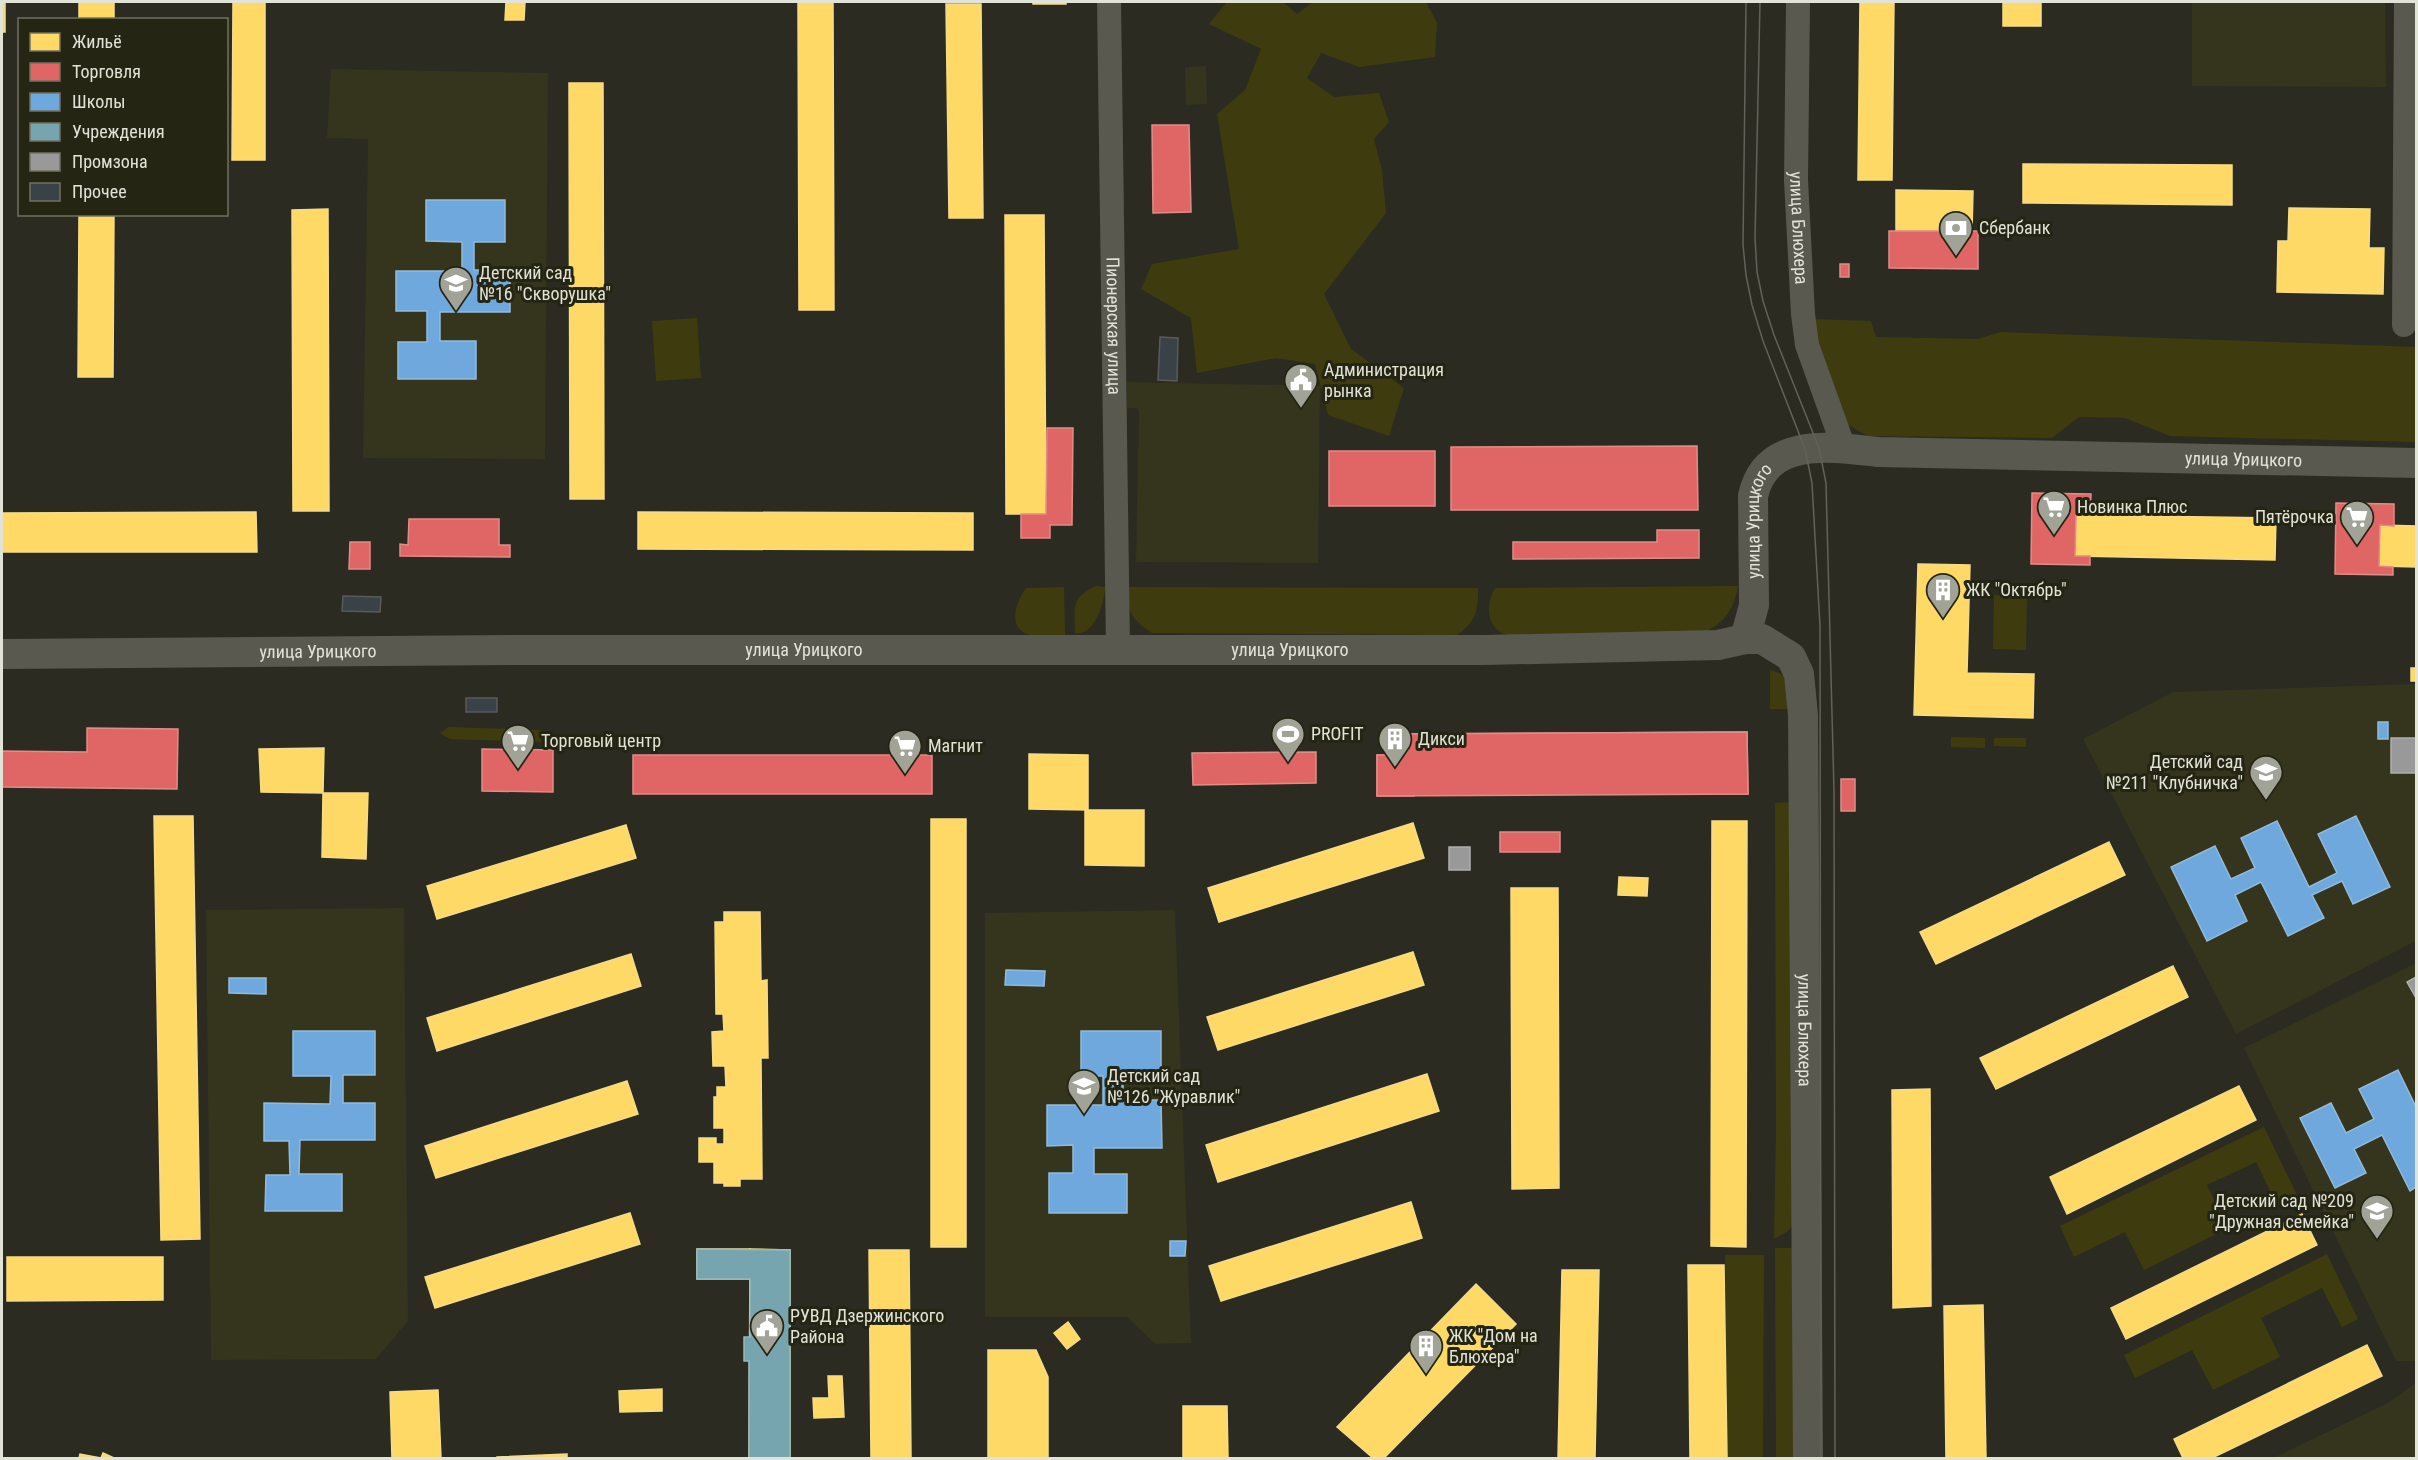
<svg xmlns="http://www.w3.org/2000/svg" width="2418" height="1460" viewBox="0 0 2418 1460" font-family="'Roboto Condensed',sans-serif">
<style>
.built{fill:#35341d}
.green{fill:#3e3c0e}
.homes{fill:#ffd966;stroke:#f6dc88;stroke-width:1.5}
.shops{fill:#e06666;stroke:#e18c88;stroke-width:1.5}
.schools{fill:#6fa8dc;stroke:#92bada;stroke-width:1.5}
.public{fill:#76a5af;stroke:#96b8bb;stroke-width:1.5}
.industry{fill:#999;stroke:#afafac;stroke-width:1.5}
.building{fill:#394246;stroke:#595b5a;stroke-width:1.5}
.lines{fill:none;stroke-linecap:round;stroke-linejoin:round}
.minor{stroke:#59594f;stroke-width:24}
.tertiary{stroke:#59594f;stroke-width:30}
.tram{stroke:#62625a;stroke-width:1.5}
.labels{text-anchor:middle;stroke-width:6;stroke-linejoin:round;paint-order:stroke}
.street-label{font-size:18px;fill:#e2e3d7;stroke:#252514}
.poi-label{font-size:18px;fill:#e2e3d7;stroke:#252514;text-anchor:start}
</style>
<rect width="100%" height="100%" fill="#2b2b21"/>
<g class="built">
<path d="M2192,2h193l1,85 -194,-1z"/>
<path d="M1206,66l1,38 -21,1 -1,-38z"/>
<path d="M331,69l217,4 -3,386 -182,-1 5,-319 -41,-1z"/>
<path d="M1127,382l193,4 -2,177 -182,-1 3,-150 -2,-4h-10z"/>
<path d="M2416,684v257l-180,93 -153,-295 90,-47z"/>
<path d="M404,908l4,413 -32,38 -165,1 -5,-450z"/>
<path d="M1175,910l16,433 -36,1 -28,-27h-142v-404z"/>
<path d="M2416,963v398h-20l-152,-313z"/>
<path d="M2416,1383v75h-143l115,-55z"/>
</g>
<g class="green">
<path d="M1227,2h56l14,12 16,-12h113l11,21 -2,34 -76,10 -38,-14 -14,25 27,19 45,-4 10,29 -15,17 8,31 4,43 -62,81 27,55 53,39 -15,48 -61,-21 -13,-51 -39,-6 -79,15 -6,-55 -50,-29 11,-25 87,-15 -22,-135 28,-24 16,-41 -52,-25z"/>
<path d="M697,318l4,60 -45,3 -4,-60z"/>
<path d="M1812,319l59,2 5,16 102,2 22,-7 416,15v95l-246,-6 -45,-18 -46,-1 -27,21 -184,-2 -20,-11 -15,-26z"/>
<path d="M1096,586l9,1c0,15 -11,50 -30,46 0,-25 -5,-35 21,-47z"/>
<path d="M1738,586c-3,21 -14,38 -34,46l-197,3c-21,-6 -22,-31 -12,-47z"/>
<path d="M1064,587l1,49c-11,-1 -24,1 -34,-1 -25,-5 -15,-34 -5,-47z"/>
<path d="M1125,587l353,1c1,21 -3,35 -21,47l-305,-2c-21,-14 -24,-21 -27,-46z"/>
<path d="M1994,595l33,1 -1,54 -33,-1z"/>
<path d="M1770,670c23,6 20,19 24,39h-24z"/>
<path d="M449,727l92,3v12l-91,-3 -10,-6z"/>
<path d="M1951,737l34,1v10l-34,-1z"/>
<path d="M1994,738h32v9l-32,-1z"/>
<path d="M1793,802l2,420 -7,9 -14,8 2,-107 -1,-329z"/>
<path d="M2264,1127l33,68 -20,10 -21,-43 -49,23 21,43 -84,42 -19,-38 -51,25 -14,-31z"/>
<path d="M1775,1248h23l1,210h-23z"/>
<path d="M2327,1254l31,65 -16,8 -20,-39 -61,30 19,39 -67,33 -21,-40 -57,28 -11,-23z"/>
<path d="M1725,1255h39l-1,203h-36z"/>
</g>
<g class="homes">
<rect x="2" y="2" width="3" height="30"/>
<rect x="79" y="2" width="35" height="18"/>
<path d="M233,2h32v158h-33z"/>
<path d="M506,2h19l-1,18h-19z"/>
<path d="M798,2h35l1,308h-35z"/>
<rect x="1033" y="2" width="33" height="2"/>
<path d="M1860,2h34l-2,178h-34z"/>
<rect x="2003" y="2" width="38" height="24"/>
<path d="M946,4h35l2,214h-34z"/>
<path d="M569,83h34l1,416h-34z"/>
<path d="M2023,164l209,1v40l-209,-2z"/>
<path d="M1896,190l77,1 -1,40h-76z"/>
<path d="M2289,208l81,1 -1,39h15l-1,46 -106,-2 1,-51h10z"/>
<path d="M328,209l1,302h-36l-1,-301z"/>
<path d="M79,214h35l-1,163h-35z"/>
<path d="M1005,215h39l2,299h-40z"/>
<path d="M256,512l1,40h-255v-39z"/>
<path d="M638,512l335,1v37l-335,-1z"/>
<path d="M2076,515l200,3 -1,42 -200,-4z"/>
<path d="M2380,525l36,1v41l-37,-1z"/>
<path d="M1918,564l52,1 -3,108 67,1 -1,44 -119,-3z"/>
<rect x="2411" y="668" width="5" height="13"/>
<path d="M324,748l-1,45 -62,-1 -2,-43z"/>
<path d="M1029,754l59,1v55l-59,-1z"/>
<path d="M323,793h45l-2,66 -44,-2z"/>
<path d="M1085,810h59v56l-59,-1z"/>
<path d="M154,816h39l7,423 -39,1z"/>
<rect x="931" y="819" width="35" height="428"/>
<path d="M1712,821h35l-1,426 -35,-1z"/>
<path d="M1413,823l11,35 -205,64 -11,-34z"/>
<path d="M626,825l10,33 -199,61 -10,-33z"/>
<path d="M2109,842l16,33 -189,89 -16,-32z"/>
<path d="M1619,877l29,1 -1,18 -29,-1z"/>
<path d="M1511,888h47l1,300 -47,1z"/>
<path d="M724,912h36l1,69 6,-1 1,78h-7l1,121h-22v7h-16v-3h-10v-21h-15v-24h17v6h8v-16h-10v-31h3v-10h9l-1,-21h-12l-1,-34 12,-1 -1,-17h-7l-1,-92h9z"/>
<path d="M1413,952l11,33 -206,65 -11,-33z"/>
<path d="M631,954l10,32 -204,65 -10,-33z"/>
<path d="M2173,966l15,31 -192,92 -16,-31z"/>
<path d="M1427,1074l12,37 -221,71 -12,-37z"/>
<path d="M627,1081l11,33 -202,64 -11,-32z"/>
<path d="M2239,1086l17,34 -189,94 -17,-37z"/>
<path d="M1930,1089l1,217 -38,2 -1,-218z"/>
<path d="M1411,1202l11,36 -201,63 -12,-35z"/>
<path d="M630,1213l10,31 -205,64 -10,-31z"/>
<path d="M2302,1214l15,31 -191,94 -15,-31z"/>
<rect x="697" y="1249" width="53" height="30"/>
<path d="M750,1249l40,1v208h-41z"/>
<path d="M869,1250h40l2,208h-40z"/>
<path d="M7,1257h156v43l-156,1z"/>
<path d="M1688,1265h36l3,193h-37z"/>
<path d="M1562,1270h37l-4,188h-37z"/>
<path d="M1476,1284l40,40 -132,134h-11l-36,-31z"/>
<path d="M1983,1305l3,153h-40l-2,-152z"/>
<path d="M1068,1322l12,17 -13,10 -13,-16z"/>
<path d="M2367,1345l15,31 -170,82h-29l-9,-19z"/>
<path d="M988,1350h48l12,27v81h-60z"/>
<path d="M828,1376h14l2,41 -30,1 -1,-20h16z"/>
<path d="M662,1389v22l-42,1 -1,-21z"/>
<path d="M438,1390l3,68h-49l-2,-66z"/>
<path d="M1183,1406h44l1,52h-45z"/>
<path d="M103,1453l11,5h-35l1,-4 21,4z"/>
<path d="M567,1454v4h-70v-1z"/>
</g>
<g class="shops">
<path d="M1152,125h37l2,87 -38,1z"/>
<path d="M1889,231h89v38l-89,-1z"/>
<rect x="1840" y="264" width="9" height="13"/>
<path d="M1047,428h26l-1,97h-22v13h-29v-24h25z"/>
<path d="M1697,446l1,64h-247v-63z"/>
<rect x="1329" y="451" width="106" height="55"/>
<path d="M2032,493l59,1 -1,21h-14l-1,41h15v9l-59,-1z"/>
<path d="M2336,503l58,1v22l-14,-1 -1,41 14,1v8l-58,-1z"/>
<path d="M409,519h90v26h11v12l-110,-1v-12l8,1z"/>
<path d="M1657,530h42v28l-186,1v-17h144z"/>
<path d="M350,542h20v27h-21z"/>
<path d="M87,728l91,1 -1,60 -175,-2v-36l85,1z"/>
<path d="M1747,732l1,62h-32v-40l-302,2v40h-37v-41h16v-21z"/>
<path d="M1747,732l1,62 -371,2v-41h16v-21z"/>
<path d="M482,749l71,1v42l-71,-1z"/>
<path d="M1316,752v31l-123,2 -1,-32z"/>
<rect x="633" y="755" width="299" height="39"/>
<rect x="1841" y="779" width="14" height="32"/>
<rect x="1500" y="832" width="60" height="20"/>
</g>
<g class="schools">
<path d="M426,200h79v42h-31v28h36v42h-70v29h36v38h-78v-37h29v-31h-31v-40h66v-29l-36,-1z"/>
<rect x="2378" y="722" width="10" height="17"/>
<path d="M2356,816l34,71 -37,17 -11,-23 -30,14 12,23 -36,18 -27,-54 -26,13 12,26 -40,20 -36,-74 44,-21 16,33 24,-11 -14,-30 36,-17 32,66 28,-14 -19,-39z"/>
<path d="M1006,970l39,1 -1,15 -39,-1z"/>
<path d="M229,978h37v16l-37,-1z"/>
<path d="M293,1031h82v44h-32v28h32v37h-75l-1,34h43v37h-77l1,-36h24l-1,-34h-25v-38l66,1 1,-28h-38z"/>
<path d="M1081,1031h80v44h-38v25h38l1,48h-68v26h33v39h-78v-40h24v-28l-26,1v-41h56v-29h-22z"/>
<path d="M2398,1070l18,37v80l-6,4 -28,-56 -28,14 12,24 -31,15 -35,-70 31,-15 15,30 28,-14 -15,-30z"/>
<path d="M1170,1241h16l-1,15h-15z"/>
</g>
<path class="public" d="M697,1249l93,1v208h-41v-97h-5v-24h6v-58h-53z"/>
<g class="industry">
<rect x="2391" y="738" width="25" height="35"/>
<rect x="1449" y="847" width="21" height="23"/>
<path d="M2416,977v21l-9,-16z"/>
</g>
<g class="building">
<path d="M1160,337l18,1 -1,43 -19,-1z"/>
<path d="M343,596l38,1 -1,15 -38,-1z"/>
<rect x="466" y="698" width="31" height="14"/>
</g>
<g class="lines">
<g class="minor">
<path id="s1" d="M1109,2l9,648"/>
<path id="s2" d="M1798,2l-2,178 7,134 4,31 37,103"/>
<path d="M2404,325l2,-323"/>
</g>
<g class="tertiary">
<path id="s3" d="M1745,639l9,-34 -1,-109c13,-60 79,-49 125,-44l538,11"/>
<path id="s4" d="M2,654l520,-4h962l234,-5 27,-6h17l29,18 8,17 4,41c2,248 1,496 5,743"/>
</g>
<g class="tram">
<path d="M1746,2l-3,243 3,30 6,30 11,36 42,108 7,34 8,143 1,832"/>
<path d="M1760,2l-5,236 2,34 6,29 11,34 45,113 7,35 8,308 1,667"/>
</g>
</g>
<defs>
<g id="bank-pin" transform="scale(1.725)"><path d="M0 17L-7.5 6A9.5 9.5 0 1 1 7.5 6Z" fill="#a2a397" stroke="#252514"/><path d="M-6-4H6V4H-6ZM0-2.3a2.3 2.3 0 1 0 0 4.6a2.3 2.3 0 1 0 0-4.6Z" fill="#fff"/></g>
<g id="school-pin" transform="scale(1.725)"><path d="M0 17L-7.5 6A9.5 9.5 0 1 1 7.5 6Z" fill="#a2a397" stroke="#252514"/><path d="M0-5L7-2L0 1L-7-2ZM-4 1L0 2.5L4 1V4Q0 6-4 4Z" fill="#fff"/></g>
<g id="civic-pin" transform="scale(1.725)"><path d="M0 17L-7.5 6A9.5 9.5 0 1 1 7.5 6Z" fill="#a2a397" stroke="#252514"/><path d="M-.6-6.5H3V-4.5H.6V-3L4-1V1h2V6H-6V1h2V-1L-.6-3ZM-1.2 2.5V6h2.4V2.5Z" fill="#fff"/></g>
<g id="supermarket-pin" transform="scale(1.725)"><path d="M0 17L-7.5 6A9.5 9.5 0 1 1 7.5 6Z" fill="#a2a397" stroke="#252514"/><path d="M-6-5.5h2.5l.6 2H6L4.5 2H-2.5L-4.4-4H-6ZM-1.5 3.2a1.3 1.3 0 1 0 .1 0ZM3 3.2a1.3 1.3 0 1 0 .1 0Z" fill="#fff"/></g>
<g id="building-pin" transform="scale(1.725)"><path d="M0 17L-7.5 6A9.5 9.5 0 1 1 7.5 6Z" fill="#a2a397" stroke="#252514"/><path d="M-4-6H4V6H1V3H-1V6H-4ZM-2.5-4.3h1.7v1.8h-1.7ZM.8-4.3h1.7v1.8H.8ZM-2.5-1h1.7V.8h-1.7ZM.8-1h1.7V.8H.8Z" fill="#fff"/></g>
<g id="stadium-pin" transform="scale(1.725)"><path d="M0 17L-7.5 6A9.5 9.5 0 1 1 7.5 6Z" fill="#a2a397" stroke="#252514"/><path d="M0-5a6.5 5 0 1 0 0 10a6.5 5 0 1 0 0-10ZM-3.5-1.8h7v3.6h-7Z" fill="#fff"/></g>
</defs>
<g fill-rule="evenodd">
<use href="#bank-pin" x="1956" y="228"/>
<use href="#school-pin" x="456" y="283"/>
<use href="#civic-pin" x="1301" y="380"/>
<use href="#supermarket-pin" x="2054" y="507"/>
<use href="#supermarket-pin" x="2357" y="517"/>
<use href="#building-pin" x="1943" y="590"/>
<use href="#stadium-pin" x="1288" y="734"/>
<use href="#building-pin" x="1395" y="739"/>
<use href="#supermarket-pin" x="518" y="741"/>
<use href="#supermarket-pin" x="905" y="746"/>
<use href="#school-pin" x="2266" y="772"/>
<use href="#school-pin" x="1084" y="1086"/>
<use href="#school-pin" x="2377" y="1211"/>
<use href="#civic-pin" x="767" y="1326"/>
<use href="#building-pin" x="1426" y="1346"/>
</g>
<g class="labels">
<g class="street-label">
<text dy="6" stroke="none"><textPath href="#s2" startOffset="226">улица Блюхера</textPath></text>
<text dy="6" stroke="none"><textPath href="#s1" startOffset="324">Пионерская улица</textPath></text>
<text dy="6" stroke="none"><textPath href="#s3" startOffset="658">улица Урицкого</textPath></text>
<text dy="6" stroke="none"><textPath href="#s3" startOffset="120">улица Урицкого</textPath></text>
<text dy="6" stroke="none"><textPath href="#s4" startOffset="802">улица Урицкого</textPath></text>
<text dy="6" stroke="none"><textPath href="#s4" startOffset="1288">улица Урицкого</textPath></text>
<text dy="6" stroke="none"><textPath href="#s4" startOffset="316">улица Урицкого</textPath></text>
<text dy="6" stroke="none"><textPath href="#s4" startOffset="2170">улица Блюхера</textPath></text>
</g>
<g class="poi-label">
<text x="1979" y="234">Сбербанк</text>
<text x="479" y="279">Детский сад<tspan x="479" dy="21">№16 "Скворушка"</tspan></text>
<text x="1324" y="376">Администрация<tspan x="1324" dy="21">рынка</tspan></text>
<text x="2077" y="513">Новинка Плюс</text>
<text x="2334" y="523" text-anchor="end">Пятёрочка</text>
<text x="1966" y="596">ЖК "Октябрь"</text>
<text x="1311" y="740">PROFIT</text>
<text x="1418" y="745">Дикси</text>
<text x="541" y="747">Торговый центр</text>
<text x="928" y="752">Магнит</text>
<text x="2243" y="768" text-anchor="end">Детский сад<tspan x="2243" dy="21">№211 "Клубничка"</tspan></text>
<text x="1107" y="1082">Детский сад<tspan x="1107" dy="21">№126 "Журавлик"</tspan></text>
<text x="2354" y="1207" text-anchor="end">Детский сад №209<tspan x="2354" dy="21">"Дружная семейка"</tspan></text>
<text x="790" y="1322">РУВД Дзержинского<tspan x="790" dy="21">Района</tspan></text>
<text x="1449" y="1342">ЖК "Дом на<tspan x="1449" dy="21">Блюхера"</tspan></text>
</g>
</g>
<rect width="2418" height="1460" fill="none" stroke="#e2e3d7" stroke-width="6"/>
<rect x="18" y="18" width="210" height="198" fill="#252514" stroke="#717162" stroke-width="1.5"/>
<rect x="30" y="33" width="30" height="18" fill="#ffd966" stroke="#717162" stroke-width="1.5"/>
<text x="72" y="48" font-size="18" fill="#e2e3d7">Жильё</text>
<rect x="30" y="63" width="30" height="18" fill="#e06666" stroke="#717162" stroke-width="1.5"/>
<text x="72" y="78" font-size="18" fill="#e2e3d7">Торговля</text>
<rect x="30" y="93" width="30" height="18" fill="#6fa8dc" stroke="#717162" stroke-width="1.5"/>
<text x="72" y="108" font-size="18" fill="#e2e3d7">Школы</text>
<rect x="30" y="123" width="30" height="18" fill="#76a5af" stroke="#717162" stroke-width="1.5"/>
<text x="72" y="138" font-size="18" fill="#e2e3d7">Учреждения</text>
<rect x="30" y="153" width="30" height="18" fill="#999999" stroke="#717162" stroke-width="1.5"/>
<text x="72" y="168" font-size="18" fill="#e2e3d7">Промзона</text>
<rect x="30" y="183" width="30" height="18" fill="#394246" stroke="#717162" stroke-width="1.5"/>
<text x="72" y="198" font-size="18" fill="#e2e3d7">Прочее</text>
</svg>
